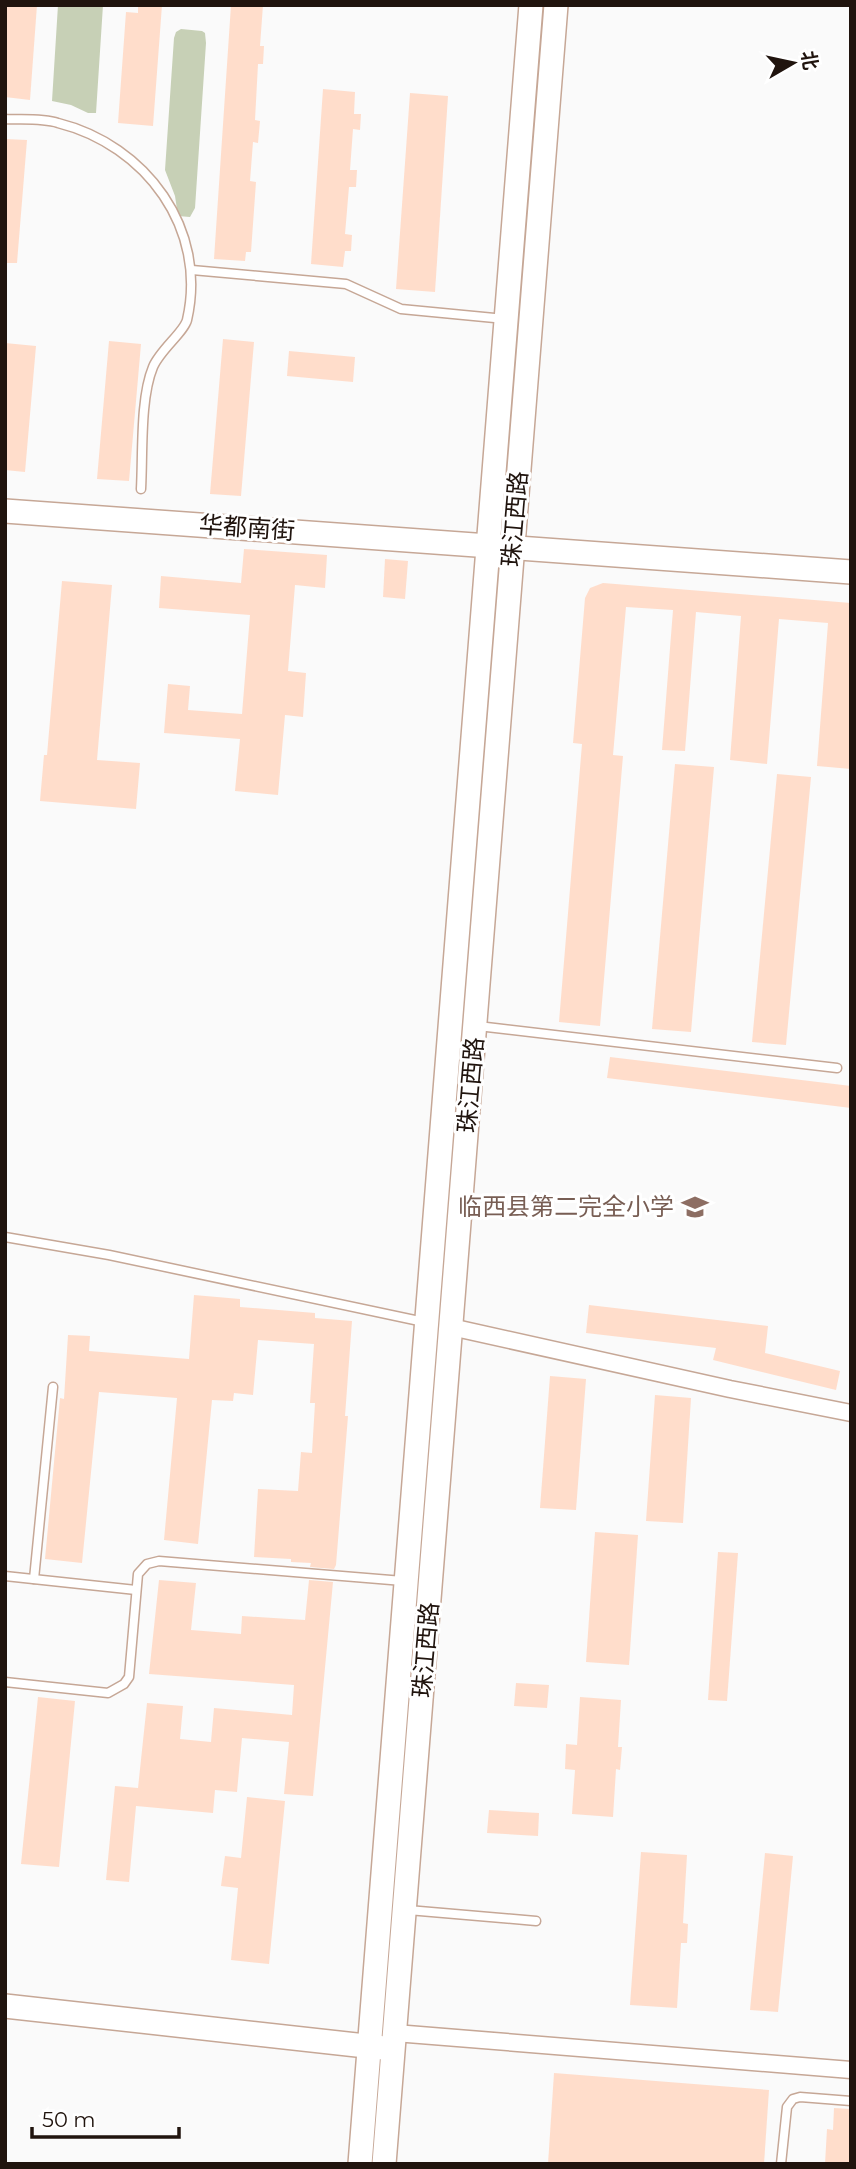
<svg xmlns="http://www.w3.org/2000/svg" width="856" height="2169" viewBox="0 0 856 2169" font-family="Montserrat,'Noto Sans SC',sans-serif">
<style>
.green{fill:#c7d0b6}
.building{fill:#ffddcb}
.lines{fill:none;stroke-linecap:round;stroke-linejoin:round}
.lane-casing{stroke:#c6a796;stroke-width:11}
.street-casing{stroke:#c6a796;stroke-width:19}
.secondary-casing{stroke:#c6a796;stroke-width:26}
.lane{stroke:#fff;stroke-width:8}
.street{stroke:#fff;stroke-width:16}
.secondary{stroke:#fff;stroke-width:23}
.labels{text-anchor:middle;stroke-width:6;stroke-linejoin:round;paint-order:stroke}
.street-label{font-size:24px;fill:#20140e;stroke:#fff}
.education-label{font-size:24px;fill:#785e54;stroke:#fff;text-anchor:end}
</style>
<rect width="100%" height="100%" fill="#fafafa"/>
<g class="green">
<path d="M58,5h45l-7,108h-8l-17,-8 -19,-4z"/>
<path d="M181,29l21,2 3,2 1,10 -11,165 -5,9 -12,-1 -3,-20 -10,-26 9,-132 2,-6z"/>
</g>
<g class="building">
<path d="M5,5h32l-7,95 -25,-3z"/>
<path d="M138,5h24l-9,121 -35,-3 8,-111 12,1z"/>
<path d="M231,5h32l-3,41h4l-1,18h-5l-3,56 5,1 -2,22 -5,-1 -3,39 6,1 -5,70h-5l-1,9 -31,-2z"/>
<path d="M323,89l32,3 -1,22h7l-1,16 -7,-1 -3,41h7l-1,17h-7l-4,47 7,1 -1,16h-6l-2,16 -32,-3z"/>
<path d="M410,93l38,3 -13,196 -39,-3z"/>
<path d="M5,139l22,1 -10,123h-12z"/>
<path d="M223,339l31,3 -13,154 -31,-2z"/>
<path d="M109,341l32,3 -12,137 -32,-2z"/>
<path d="M5,343l31,3 -11,126 -20,-2z"/>
<path d="M289,351l66,6 -2,25 -66,-6z"/>
<path d="M244,549l83,6 -2,33 -30,-3 -7,86 18,2 -3,44 -18,-2 -7,80 -43,-4 5,-52 -76,-6 4,-49 22,2 -2,24 54,4 8,-99 -91,-7 2,-32 80,7z"/>
<path d="M385,559l23,2 -3,38 -22,-2z"/>
<path d="M62,581l50,4 -15,175 43,3 -4,46 -96,-8 4,-46h3z"/>
<path d="M603,583l248,20v166l-34,-3 11,-143 -49,-4 -12,145 -37,-4 11,-144 -45,-4 -11,139 -23,-1 11,-140 -47,-3 -13,148 10,1 -23,270 -41,-4 23,-278 -9,-1 12,-145 5,-10z"/>
<path d="M675,764l39,3 -23,265 -39,-3z"/>
<path d="M777,774l34,3 -25,268 -34,-3z"/>
<path d="M610,1057l241,29v22l-244,-30z"/>
<path d="M194,1295l46,4v8l75,6v5l37,3 -7,95h3l-12,149 -2,4 -24,-2 1,-4 -20,-1v-3l-37,-2 4,-68 40,2 3,-39 11,1 3,-50h-5l4,-59 -56,-4 -5,55 -19,-2 -1,8 -21,-1 -14,144 -34,-4 13,-142 -78,-6 -17,171 -37,-4 15,-161 4,1 4,-64 22,1 -1,15 100,8z"/>
<path d="M589,1305l179,21 -3,27 75,18 -4,19 -123,-30 3,-12 -130,-15z"/>
<path d="M550,1376l36,3 -10,131 -36,-2z"/>
<path d="M655,1395l36,3 -8,125 -37,-2z"/>
<path d="M595,1532l43,3 -9,130 -43,-3z"/>
<path d="M718,1552l20,1 -11,148 -19,-1z"/>
<path d="M159,1580l37,3 -5,47 50,4 1,-18 63,4 4,-40 24,2 -20,214 -29,-2 5,-52 -47,-4 -5,54 -22,-2 -2,23 -77,-7 -7,76 -23,-2 9,-94 23,2 9,-85 36,3 -3,33 31,3 3,-34 78,7 2,-30 -145,-11z"/>
<path d="M516,1683l33,2 -2,23 -33,-2z"/>
<path d="M38,1697l37,4 -16,166 -38,-3z"/>
<path d="M580,1697l41,3 -3,47h4l-2,23 -4,-1 -3,48 -41,-3 3,-44 -10,-1 1,-25 11,1z"/>
<path d="M247,1797l38,4 -16,163 -38,-4 7,-72 -17,-2 4,-30 16,2z"/>
<path d="M489,1810l50,3 -1,23 -51,-3z"/>
<path d="M641,1852l46,3 -4,68 5,1 -1,19h-6l-4,65 -47,-3z"/>
<path d="M765,1853l28,3 -15,156 -28,-2z"/>
<path d="M554,2073l215,17 -5,74h-216z"/>
<path d="M834,2108l17,1v55h-26l2,-35 6,1z"/>
</g>
<g class="lines">
<g class="lane-casing">
<g id="lane">
<path d="M5,119c17,1 37,-1 53,4 88,22 150,106 129,197 -3,12 -27,30 -34,47 -13,31 -10,86 -12,122"/>
<path d="M192,270l154,14 55,25 104,10"/>
<path d="M478,1026l359,42"/>
<path d="M5,1237l104,18 315,67"/>
<path d="M5,1576l131,14"/>
<path d="M34,1579l19,-192"/>
<path d="M5,1682l103,11 16,-9 5,-7 9,-103 9,-10 12,-3 244,20"/>
<path d="M408,1910l128,11"/>
<path d="M781,2164l6,-57 6,-8 7,-2 51,4"/>
</g>
</g>
<g class="street-casing">
<g id="street">
<path d="M451,1327l279,62 121,24"/>
<path d="M395,2033l456,37"/>
</g>
</g>
<g class="secondary-casing">
<g id="secondary">
<path d="M5,511l846,61"/>
<path d="M5,2006l379,42"/>
<path d="M360,2164l171,-2159"/>
<path d="M384,2164l172,-2159"/>
</g>
</g>
<use href="#lane" class="lane"/>
<use href="#street" class="street"/>
<use href="#secondary" class="secondary"/>
</g>
<defs>
<g id="school-bare" transform="scale(2.1)"><path d="M0-5L7-2L0 1L-7-2ZM-4 1L0 2.5L4 1V4Q0 6-4 4Z" fill="#8d6e63" stroke="#fff" stroke-width="2.5" paint-order="stroke"/></g>
</defs>
<g fill-rule="evenodd">
<use href="#school-bare" x="695" y="1207"/>
</g>
<g class="labels">
<g class="street-label">
<text transform="translate(515 519) rotate(-85)" y="8">珠江西路</text>
<text transform="translate(247 528) rotate(4)" y="8">华都南街</text>
<text transform="translate(471 1085) rotate(-85)" y="8">珠江西路</text>
<text transform="translate(426 1650) rotate(-85)" y="8">珠江西路</text>
</g>
<g class="education-label">
<text x="674" y="1215">临西县第二完全小学</text>
</g>
</g>
<rect width="856" height="2169" fill="none" stroke="#20140e" stroke-width="14"/>
<g transform="translate(793 63) rotate(81)" stroke="#ffffff" stroke-width="5" paint-order="stroke">
<path d="M0-5L12 26L0 18L-12 26Z" fill="#20140e"/>
<text y="-10" font-size="19" font-weight="bold" text-anchor="middle" fill="#20140e">北</text>
</g>
<path d="M32 2127v10h147v-10" fill="none" stroke="#20140e" stroke-width="3.5"/>
<text x="42" y="2127" font-size="21" fill="#20140e" stroke="#ffffff" stroke-width="5" paint-order="stroke">50 m</text>
</svg>
